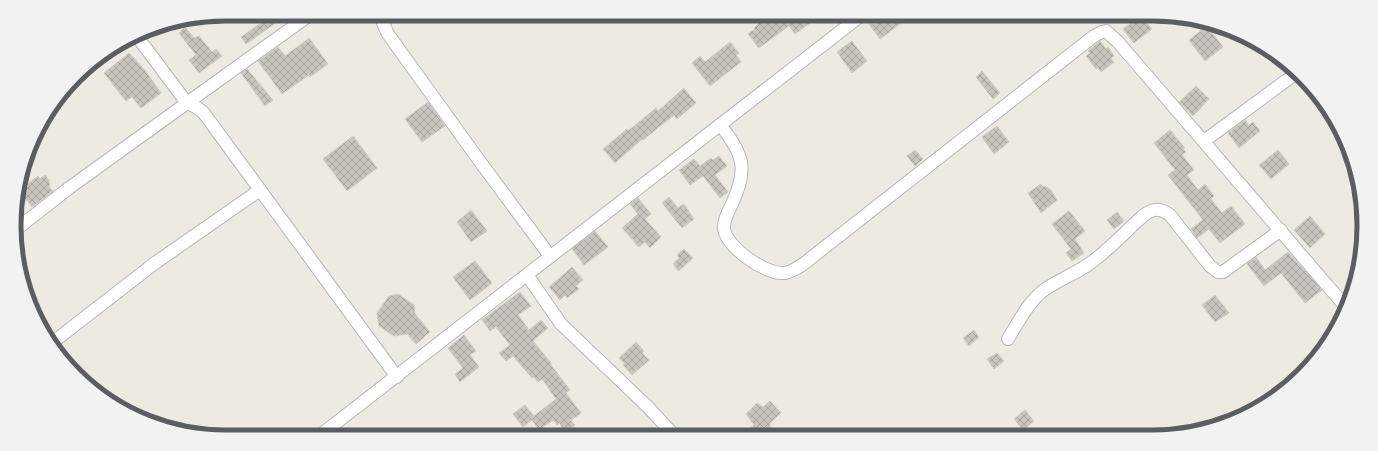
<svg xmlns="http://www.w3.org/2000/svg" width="1378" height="451" viewBox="0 0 1378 451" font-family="Quicksand,sans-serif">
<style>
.building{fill:url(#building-cross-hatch);stroke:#d2ccc0}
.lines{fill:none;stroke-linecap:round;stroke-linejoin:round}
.minor-casing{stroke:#b4b8bc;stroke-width:14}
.minor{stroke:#fff;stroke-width:12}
.rim{fill:none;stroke:#5a5e63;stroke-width:5}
</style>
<defs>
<pattern id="building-cross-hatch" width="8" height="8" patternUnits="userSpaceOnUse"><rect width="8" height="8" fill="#c8c5bf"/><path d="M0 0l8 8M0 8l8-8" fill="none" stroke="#a5a39f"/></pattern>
</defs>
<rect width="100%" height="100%" fill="#edeae2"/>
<g class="building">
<path d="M274,14h2l4,6 -34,24 -5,-7z"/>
<path d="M766,16h39l5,7 -15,11 -6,-8 -30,22 -11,-14 7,-5 -1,-1z"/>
<path d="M885,17h24l-29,22 -11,-15h7z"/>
<path d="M1136,18h7l9,11 -18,14 -11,-14z"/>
<path d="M1207,26l16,21 -18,14 -16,-21z"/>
<path d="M185,27l9,11 5,-2 13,16 4,-3 6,7 -23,17 -10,-13 7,-5 -17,-22z"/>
<path d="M309,38l19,26 -18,13 -1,-2 -27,19 -24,-33 20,-14 7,9z"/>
<path d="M852,41l15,20 -15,12 -15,-21z"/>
<path d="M1100,41l6,8 2,-2 6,9 -3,2 3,4 -13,10 -3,-4 -2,1 -10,-13 4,-3 -2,-2z"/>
<path d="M730,42l9,11 -3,2 5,7 -31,24 -18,-23 8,-7 5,6z"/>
<path d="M129,53l15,16 17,24 -20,15 -9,-11 -6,4 -22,-28z"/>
<path d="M247,69l26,31 -8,6 -24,-33z"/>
<path d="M982,71l18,22 -7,6 -17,-22z"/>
<path d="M1196,86l13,13 -16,17 -14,-14z"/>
<path d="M684,88l12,15 -19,16 -3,-4 -31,25 -1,-1 -27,24 -12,-14 24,-20 1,2 28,-23 2,3z"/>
<path d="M428,102l17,24 -23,16 -17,-23z"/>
<path d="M1245,120l4,5 4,-3 7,9 -21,17 -11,-15z"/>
<path d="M997,126l12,16 -15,12 -12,-17z"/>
<path d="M1170,130l15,18 -2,1 3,3 -4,3 12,15 -7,5 11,15 7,-6 9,12 -3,3 11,14 9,-7 14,18 -25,19 -11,-14 -12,9 -6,-9 12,-9 -35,-45 7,-5 -21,-27z"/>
<path d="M353,136l24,32 -30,23 -24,-32z"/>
<path d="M915,150l8,9 -8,7 -8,-10z"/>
<path d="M1278,150l11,14 -18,15 -12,-14z"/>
<path d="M719,156l8,10 -12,9 13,17 -8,6 -17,-22 -13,9 -11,-15 15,-11 6,7 11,-8 2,2z"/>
<path d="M45,175l4,5 1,8 3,3 -21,16 -5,-7h-6l1,-5 -3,-4 19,-15 2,3z"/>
<path d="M1041,184l2,3 2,-1 6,4 6,10 -16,13 -13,-20z"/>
<path d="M669,197l9,11 6,-4 10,15 -12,9 -20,-25z"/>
<path d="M638,198l13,16 -6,5 16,18 -11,11 -5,-6 -6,5 -17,-19 16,-14 -8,-10z"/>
<path d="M471,210l16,21 -16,11 -14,-20z"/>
<path d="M1069,211l16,20 -10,8 9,14 -12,8 -6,-8 5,-4 -19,-25z"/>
<path d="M1117,212l7,9 -10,8 -7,-9z"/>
<path d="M1310,216l15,18 -15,14 -16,-18z"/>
<path d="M595,231l13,16 -24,18 -12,-16z"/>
<path d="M684,249l9,9 -14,13 -6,-7 6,-6 -2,-3z"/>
<path d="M1288,252l34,38 -17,13 -24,-30 -17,13 -17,-22 9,-7 9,13z"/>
<path d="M475,261l17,22 -22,17 -17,-23z"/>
<path d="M572,267l11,13 -7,6 3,3 -12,9 -2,-3 -5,5 -11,-13z"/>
<path d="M520,292l11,14 -13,9 11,15 12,-10 7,8 -15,13 18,22v2l19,25 -4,3 15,20 -10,7 4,5 -9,7 -7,-9 -2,2 -4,-5 -14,10 -7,-10 -9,7 -10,-13 12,-9 9,11 22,-17 -14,-20 -4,3 -4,-5 -2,1 -19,-22 -7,5 -7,-8 11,-8 -14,-18 -6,4 -8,-11z"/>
<path d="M398,294l16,11 1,9 15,18 -14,12 -9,-10 -13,2 -15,-10 -2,-13 12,-17z"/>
<path d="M1215,295l14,18 -14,9 -13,-17z"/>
<path d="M974,330l5,7 -10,9 -6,-8z"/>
<path d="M464,335l12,16 -6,4 9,12 -19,15 -5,-8 8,-6 -15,-20z"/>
<path d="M636,342l8,9 -2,2 7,7 -17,15 -9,-10 2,-1 -6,-6z"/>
<path d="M997,353l7,8 -10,8 -7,-10z"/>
<path d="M770,401l11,12 -11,10v5l-8,6h-8l-5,-5 5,-4 -8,-11 11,-11 6,4z"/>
<path d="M1025,410l9,11 -11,9 -9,-11z"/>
</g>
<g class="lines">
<g class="minor-casing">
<g id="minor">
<path d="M384,15l-1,8 5,11 93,129 69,93"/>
<path d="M136,35l51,68 124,-89"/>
<path d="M720,125c25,30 28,46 11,81 -3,6 -8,15 -7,23 3,19 42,46 61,44 6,-1 12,-5 17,-8l292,-229 8,-4 4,-1 12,11 227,264"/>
<path d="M1204,141l91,-67"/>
<path d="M18,228l51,-40 118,-85 9,4 7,5 194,265"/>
<path d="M527,275l34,49 87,83 25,27"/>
<path d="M48,339l5,2 4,-2 98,-76 105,-73"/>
<path d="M1008,339c10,-16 20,-37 36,-49 14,-10 31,-16 45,-26 20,-14 37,-33 55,-49 10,-7 16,-7 26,0l40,51 8,6h5l58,-42"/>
<path d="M323,433l536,-416"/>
</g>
</g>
<use href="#minor" class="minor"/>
</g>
<path d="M0 0H1378V451H0ZM225 21H1153A204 204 0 0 1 1357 225V226A204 204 0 0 1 1153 430H225A204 204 0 0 1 21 226V225A204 204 0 0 1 225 21Z" fill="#f2f2f3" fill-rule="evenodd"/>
<path class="rim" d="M225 21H1153A204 204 0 0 1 1357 225V226A204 204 0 0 1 1153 430H225A204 204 0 0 1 21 226V225A204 204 0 0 1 225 21Z"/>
</svg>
